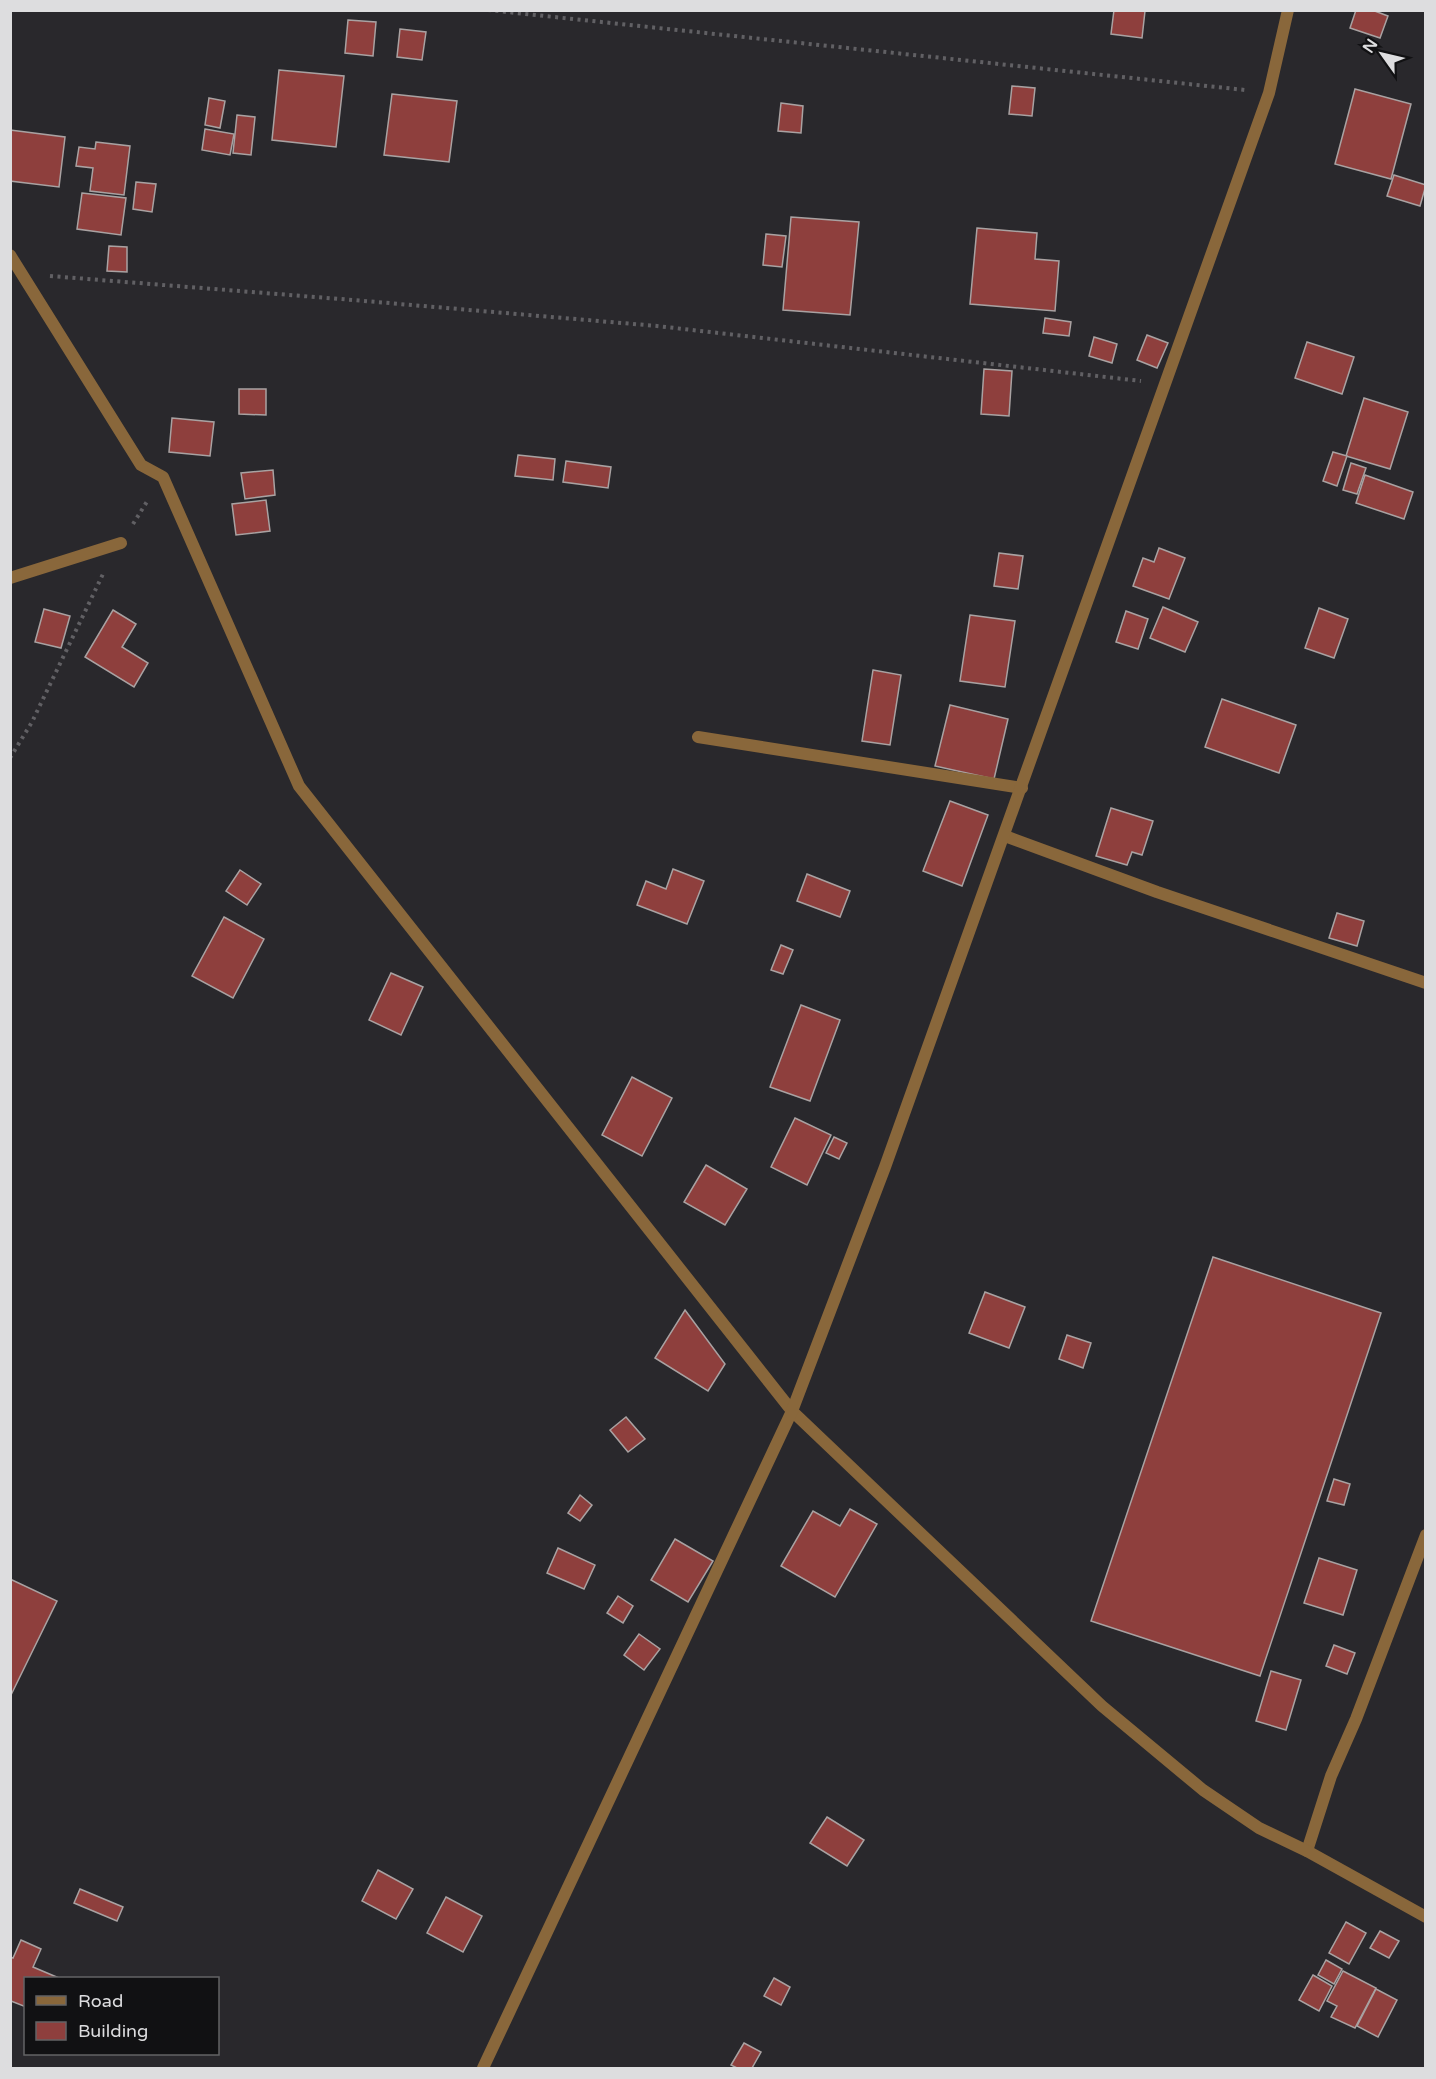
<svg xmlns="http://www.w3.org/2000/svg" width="1436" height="2079" viewBox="0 0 1436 2079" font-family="'Varela Round',sans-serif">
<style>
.building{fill:#8e3f3d;stroke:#a9a2a2;stroke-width:1.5}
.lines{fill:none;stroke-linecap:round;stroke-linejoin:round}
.path{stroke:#616064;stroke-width:4;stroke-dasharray:3 4.5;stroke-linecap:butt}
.service{stroke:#89673b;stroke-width:12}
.minor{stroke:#89673b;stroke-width:12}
</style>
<rect width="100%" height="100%" fill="#29282c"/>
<g class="building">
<path d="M1114,10l31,1 -3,27 -31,-4z"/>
<path d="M1356,10h16l16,6 -8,22 -30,-10z"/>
<path d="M348,20l28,2 -3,34 -28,-3z"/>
<path d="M400,29l26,3 -4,28 -25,-3z"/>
<path d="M279,70l65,6 -8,71 -64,-7z"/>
<path d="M1012,86l23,2 -3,28 -23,-2z"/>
<path d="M1355,89l56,15 -20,75 -56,-15z"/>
<path d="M392,94l65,7 -8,61 -65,-7z"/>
<path d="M209,98l16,3 -5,27 -15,-3z"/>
<path d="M781,103l22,3 -2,27 -23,-2z"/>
<path d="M237,115l18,2 -4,38 -18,-2z"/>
<path d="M205,129l29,5 -4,21 -28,-5z"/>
<path d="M10,130l55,7 -6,50 -49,-6z"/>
<path d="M96,142l34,4 -6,49 -34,-4 3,-23 -17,-2 3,-19 16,2z"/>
<path d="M1394,175l32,10 -6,21 -33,-10z"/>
<path d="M136,182l20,2 -4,28 -19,-3z"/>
<path d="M82,193l44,5 -5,37 -44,-6z"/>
<path d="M791,217l68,5 -9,93 -67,-5z"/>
<path d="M977,228l60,5 -2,26 24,2 -4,50 -85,-7z"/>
<path d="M766,234l20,2 -4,31 -19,-2z"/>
<path d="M109,246l18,1v25l-20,-1z"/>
<path d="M1045,318l26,4 -2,14 -26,-3z"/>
<path d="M1147,335l21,8 -11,25 -20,-8z"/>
<path d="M1094,337l23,7 -5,19 -23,-7z"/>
<path d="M1307,342l47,15 -12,37 -47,-16z"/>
<path d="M984,369l28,2 -3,45 -28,-2z"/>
<path d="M239,389h27v26l-27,-1z"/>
<path d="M1364,398l44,14 -18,57 -44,-13z"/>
<path d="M172,418l42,4 -4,34 -41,-4z"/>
<path d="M1333,452l14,4 -10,30 -14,-5z"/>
<path d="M518,455l37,4 -2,21 -38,-4z"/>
<path d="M566,461l45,6 -3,21 -45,-6z"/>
<path d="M1351,463l15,5 -9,26 -14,-4z"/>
<path d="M273,470l2,25 -30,4 -4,-26z"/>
<path d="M1365,475l48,17 -9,27 -48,-16z"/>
<path d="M266,500l4,31 -34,4 -4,-31z"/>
<path d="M1159,548l26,10 -16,41 -36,-13 10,-28 11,4z"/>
<path d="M999,553l24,3 -5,33 -24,-3z"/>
<path d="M1163,607l35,15 -13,30 -35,-14z"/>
<path d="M1319,608l29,11 -14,39 -29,-10z"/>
<path d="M44,609l26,7 -9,32 -26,-6z"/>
<path d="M113,610l23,14 -14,23 26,16 -14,24 -49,-30z"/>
<path d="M1126,611l22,8 -10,30 -22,-7z"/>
<path d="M970,615l45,6 -10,66 -45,-6z"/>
<path d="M873,670l28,5 -11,70 -28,-4z"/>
<path d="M1222,699l74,26 -17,48 -74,-26z"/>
<path d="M950,705l58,14 -14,60 -59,-13z"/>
<path d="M950,801l38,14 -26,71 -39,-15z"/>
<path d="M1111,808l42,13 -11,34 -10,-3 -5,13 -31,-9z"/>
<path d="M673,869l31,12 -17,43 -50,-19 9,-24 20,8z"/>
<path d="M240,870l21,14 -14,21 -21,-14z"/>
<path d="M807,874l43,17 -10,26 -43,-16z"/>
<path d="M1337,913l27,8 -7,25 -28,-8z"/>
<path d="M224,917l40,22 -31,59 -41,-22z"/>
<path d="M781,945l12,5 -10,24 -12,-4z"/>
<path d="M391,973l32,14 -22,48 -32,-15z"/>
<path d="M801,1005l39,15 -30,81 -40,-14z"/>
<path d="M632,1077l40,21 -30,58 -40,-21z"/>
<path d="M795,1118l36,17 -24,50 -36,-18z"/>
<path d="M834,1137l13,6 -8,16 -13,-6z"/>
<path d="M706,1165l41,24 -22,36 -41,-23z"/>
<path d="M1213,1257l168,56 -121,363 -169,-55z"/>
<path d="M985,1292l40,15 -16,41 -40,-15z"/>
<path d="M685,1310l40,54 -17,27 -53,-33z"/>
<path d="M1067,1335l24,8 -8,25 -24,-9z"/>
<path d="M626,1417l19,22 -17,13 -18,-22z"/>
<path d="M1334,1479l16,5 -6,21 -17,-4z"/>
<path d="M580,1495l12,10 -12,16 -12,-8z"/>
<path d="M850,1509l27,15 -42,73 -54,-31 32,-55 27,15z"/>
<path d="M675,1539l38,22 -25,41 -37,-22z"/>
<path d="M558,1548l37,17 -11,24 -37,-16z"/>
<path d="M1319,1558l38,12 -14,45 -39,-12z"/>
<path d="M10,1579l47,22 -47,96z"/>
<path d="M618,1596l15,10 -10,17 -16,-10z"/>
<path d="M639,1634l21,15 -16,21 -20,-15z"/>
<path d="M1334,1645l21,8 -8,21 -21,-8z"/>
<path d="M1271,1671l30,9 -15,50 -30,-9z"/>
<path d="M827,1817l37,23 -17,26 -37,-23z"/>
<path d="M378,1870l35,19 -17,30 -34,-18z"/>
<path d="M80,1889l43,18 -6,14 -43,-18z"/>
<path d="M446,1897l36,19 -19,36 -36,-19z"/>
<path d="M1346,1922l20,11 -17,31 -20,-11z"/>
<path d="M1380,1931l19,10 -10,17 -19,-10z"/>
<path d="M21,1940l20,9 -8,18 26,11h-33v29l-15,-6 -1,2v-46l3,1z"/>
<path d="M1326,1960l16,9 -8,15 -16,-9z"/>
<path d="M1343,1971l33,17 -21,40 -24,-11 6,-11 -10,-5z"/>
<path d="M1313,1975l19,11 -13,25 -20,-11z"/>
<path d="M774,1978l16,9 -9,18 -17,-9z"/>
<path d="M1376,1989l21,11 -19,37 -21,-11z"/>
<path d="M744,2043l17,9 -9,16h-15l-6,-3z"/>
</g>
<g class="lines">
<g class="path">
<path d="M488,10l757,80"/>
<path d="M50,276l303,24 304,26 484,55"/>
<path d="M133,524l15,-24"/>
<path d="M10,758l22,-36 71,-148"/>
</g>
<g class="service">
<path d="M10,578l111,-35"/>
<path d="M698,737l324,51"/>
<path d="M1005,836l152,56 269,91"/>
<path d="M1307,1851l24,-75 25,-57 70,-184"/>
</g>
<g class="minor">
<path d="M10,255l131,210 22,12 136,309 493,625 310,295 101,84 56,38 48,23 119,66"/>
<path d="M483,2068l309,-657 93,-244 384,-1074 19,-83"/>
</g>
</g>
<rect width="1436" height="2079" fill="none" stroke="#dddddf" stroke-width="24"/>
<rect x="24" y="1977" width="195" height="78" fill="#111113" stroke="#636365" stroke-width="1.5"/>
<rect x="36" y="1996" width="30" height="9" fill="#89673b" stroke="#636365" stroke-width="1.5"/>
<text x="78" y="2007" font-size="18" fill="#dddddf">Road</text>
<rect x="36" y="2022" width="30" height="18" fill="#8e3f3d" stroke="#636365" stroke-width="1.5"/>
<text x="78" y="2037" font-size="18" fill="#dddddf">Building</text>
<g transform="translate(1382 54) rotate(304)" stroke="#111113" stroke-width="4.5" paint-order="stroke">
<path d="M0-4.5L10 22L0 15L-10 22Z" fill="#dddddf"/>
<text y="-9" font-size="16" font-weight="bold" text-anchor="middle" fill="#dddddf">N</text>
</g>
</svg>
